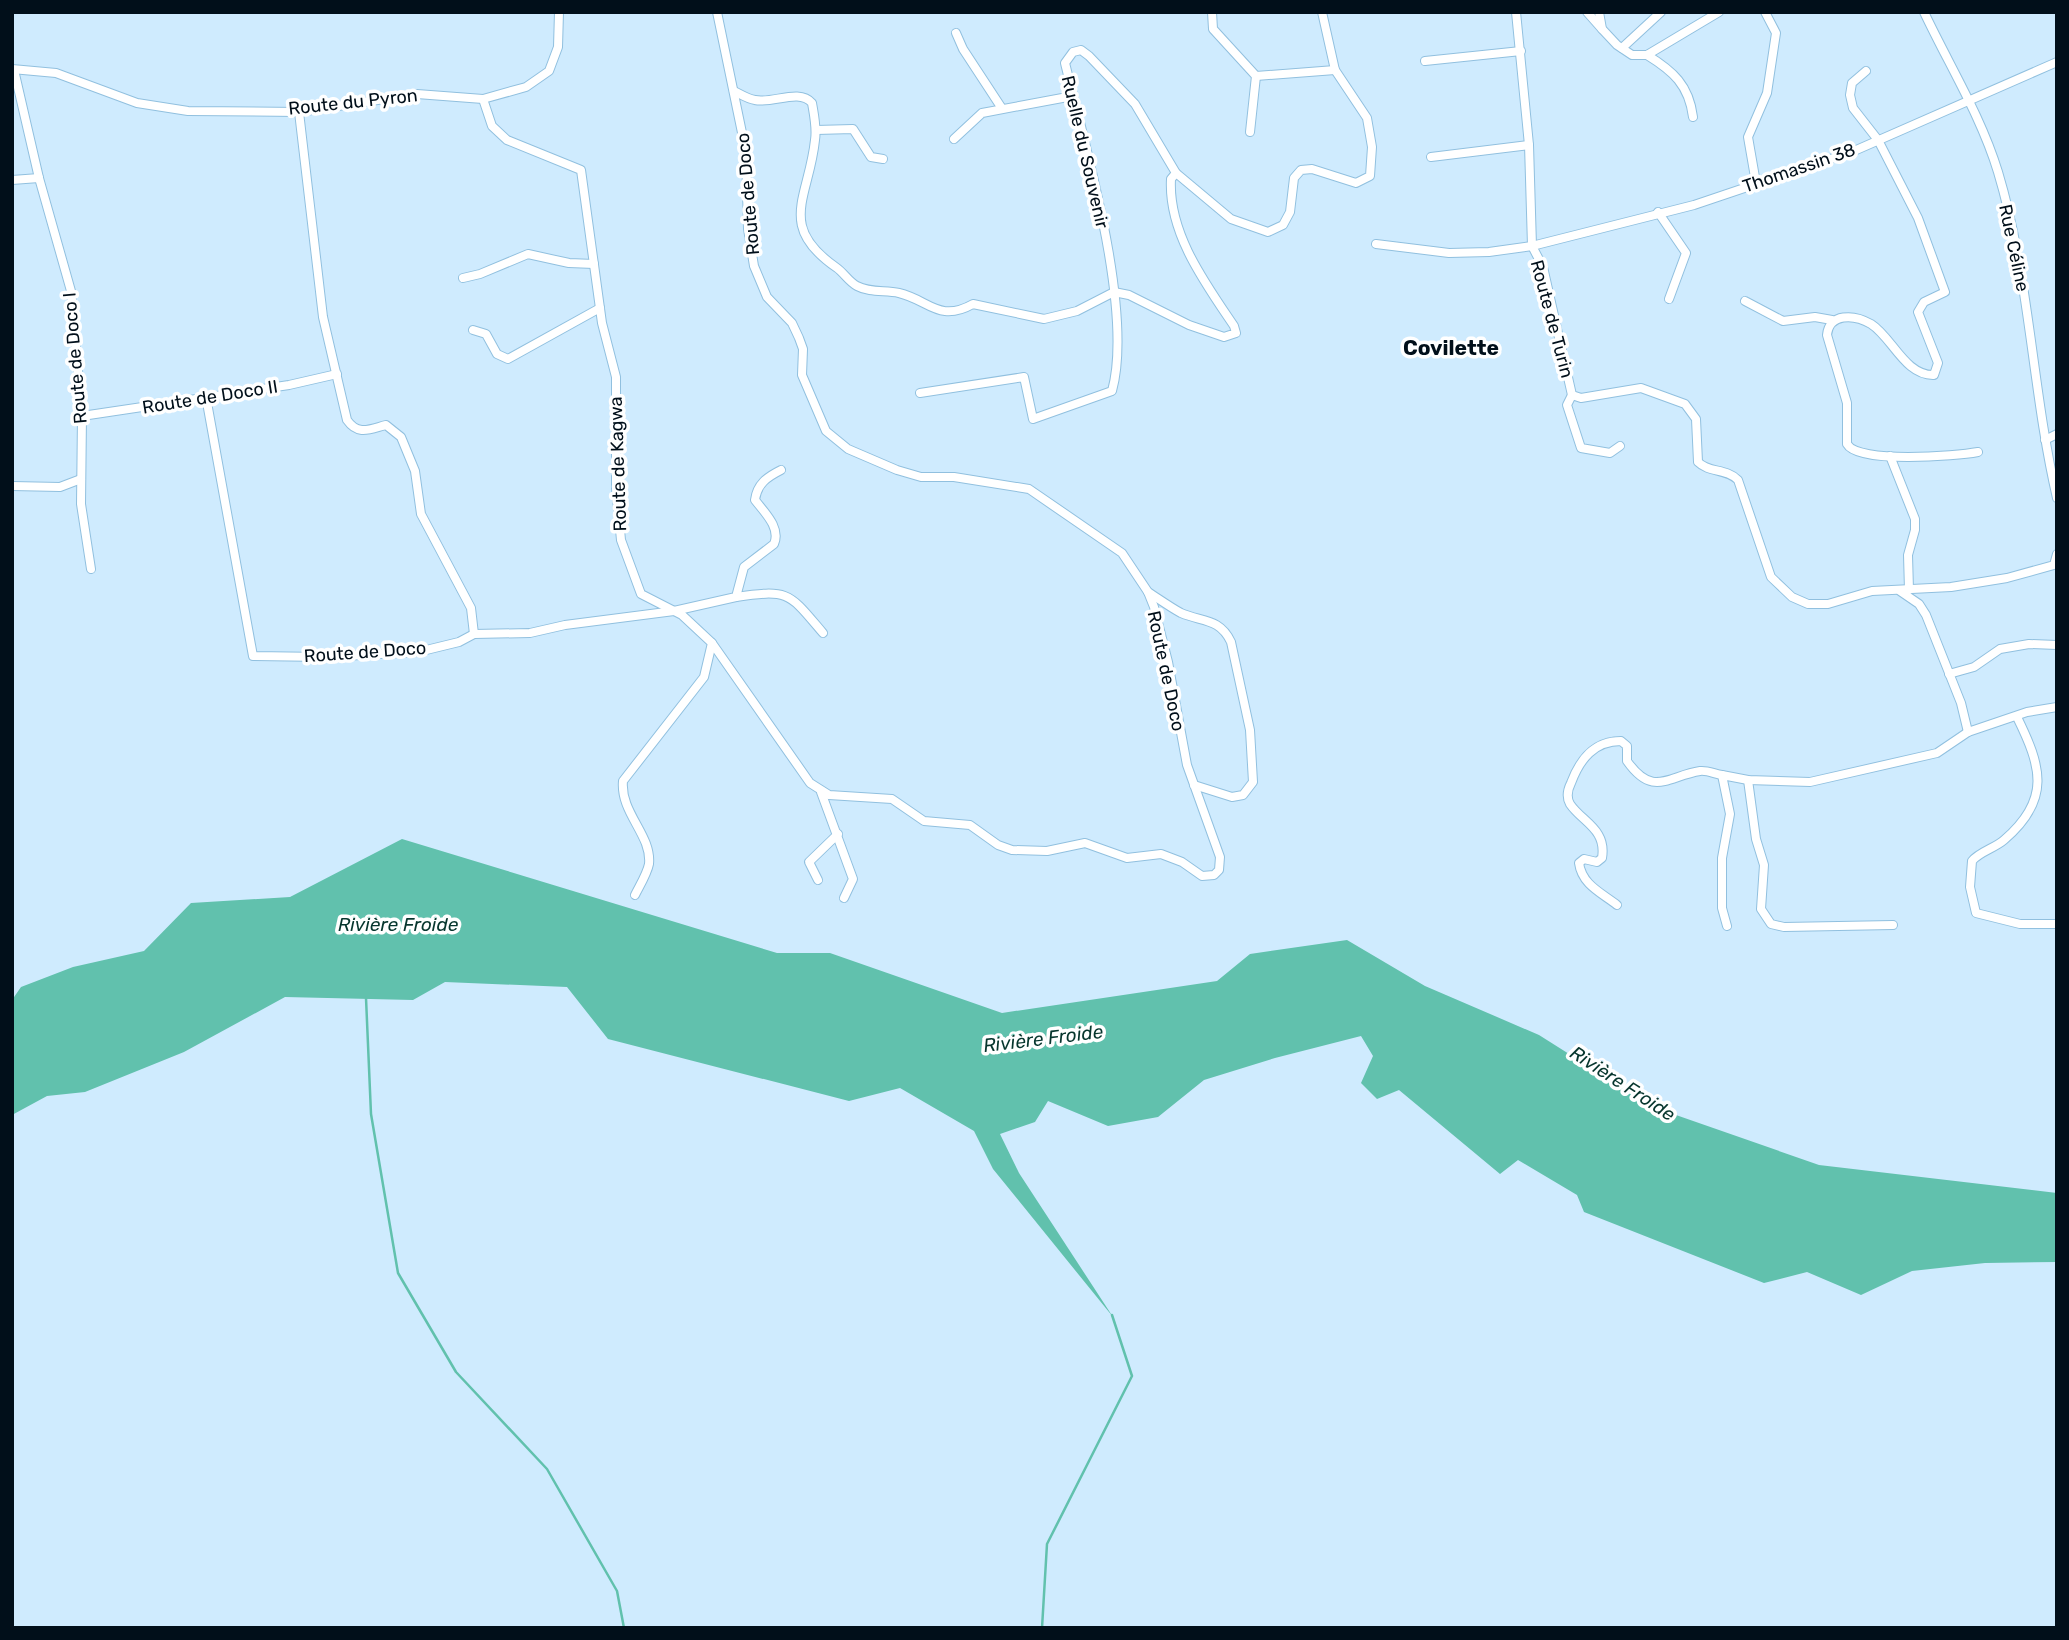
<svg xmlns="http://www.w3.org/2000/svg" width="2069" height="1640" viewBox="0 0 2069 1640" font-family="Rubik,sans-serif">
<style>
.water{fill:#61c1ad}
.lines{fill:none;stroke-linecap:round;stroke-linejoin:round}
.stream{stroke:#61c1ad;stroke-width:2.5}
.street-casing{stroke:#91c0df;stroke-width:10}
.street{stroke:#fff;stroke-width:8}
.labels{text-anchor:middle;stroke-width:7;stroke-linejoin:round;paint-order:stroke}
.street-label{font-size:18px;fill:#010f1a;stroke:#fff}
.water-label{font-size:19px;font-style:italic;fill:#07362e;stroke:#fff}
.quarter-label{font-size:21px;font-weight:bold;fill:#010f1a;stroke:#fff}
</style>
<rect width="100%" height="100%" fill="#cfebfe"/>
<path class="water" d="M402,839l375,114h53l172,60 215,-32 33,-27 97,-14 78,46 114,49 114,72 166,58 238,28v69l-72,1 -73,8 -51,24 -54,-23 -43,11 -180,-71 -7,-17 -59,-35 -18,14 -101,-84 -22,9 -16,-16 12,-27 -12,-20 -86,22 -71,22 -46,37 -50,9 -60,-25 -13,21 -35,12 19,39 94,144 -120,-148 -19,-38 -74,-43 -51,13 -241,-62 -41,-52 -122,-5 -32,18 -128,-3 -101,55 -99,40 -38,4 -35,19v-115l9,-13 52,-20 71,-16 47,-48 99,-6z"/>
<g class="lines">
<g class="stream">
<path d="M366,998l5,116 27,159 58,99 91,97 70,122 7,37"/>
<path d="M1042,1628l5,-84 85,-168 -20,-61"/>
</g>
<g class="street-casing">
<g id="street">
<path d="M1212,12l1,17 43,47 -6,56"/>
<path d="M1516,12l13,133 3,101 11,21 29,128 9,3 60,-10 44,16 11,15 2,43c11,11 28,6 40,18l33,97 21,20 16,7h20l44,-13 79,-4 56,-9 47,-13 3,-11"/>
<path d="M1587,12l15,17"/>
<path d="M1599,12l3,17 15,16 15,10h15l72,-43"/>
<path d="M1924,12c25,53 57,104 74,160 32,106 34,219 59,326"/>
<path d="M956,33l7,16 38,58"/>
<path d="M1622,48l39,-36"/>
<path d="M1647,55c26,16 42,30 46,62"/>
<path d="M1425,61l96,-10"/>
<path d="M12,69l44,4 81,30 51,8 111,1 118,-18 66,5 43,-12 23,-16 9,-24 1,-35"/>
<path d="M14,70l25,108 32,113 11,125 -1,88 10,65"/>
<path d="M1866,71l-14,12 -2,12 3,13 25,32 40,78 27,74 -21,10 -6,10 20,51 -4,12c-29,1 -42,-38 -63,-51 -17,-10 -42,-11 -44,11l20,68v41c11,20 109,12 131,8"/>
<path d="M1256,76l79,-6"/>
<path d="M734,91c6,3 14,8 21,9 18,4 44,-12 57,3 2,12 5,25 3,37 -6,58 -39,86 22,128 7,5 12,14 20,18 13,7 28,4 42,7 30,7 40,30 74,11l71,15 33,-8 37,-19 15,3 60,30 35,12 12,-4 -2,-7c-29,-43 -66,-93 -63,-147l5,-6 55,46 37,13 15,-7 7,-13 4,-34 7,-8 11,-1 44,14 14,-7 2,-29 -5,-29 -32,-48 -13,-58"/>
<path d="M483,99l9,27 15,14 74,30 21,153 14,54v111l5,52 20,54 41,21 30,28 -8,34 -81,104c-3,32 29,54 26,83 -2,10 -9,21 -14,31"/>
<path d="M299,112l24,205 24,103c11,16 23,9 39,5l15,12 14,34 6,43 50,94 3,26"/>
<path d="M816,130l37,-1 18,28 12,2"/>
<path d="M954,139l28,-26 91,-17"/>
<path d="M1431,157l98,-12"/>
<path d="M12,180l27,-2"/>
<path d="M1756,183l-8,-46 19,-44 9,-60 -11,-21"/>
<path d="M1658,212l28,41 -17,46"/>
<path d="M1376,244l73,9 40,-1 43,-6 162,-41 160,-54 203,-89"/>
<path d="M463,278l17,-4 48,-20 41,9 25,1"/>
<path d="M1745,301l38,20 32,-4 17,3"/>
<path d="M473,330l13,4 11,20 11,5 92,-51"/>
<path d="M920,393l104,-16 9,42 79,-28c22,-79 -27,-246 -47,-328l8,-11 8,-2 8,6 46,48 41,69"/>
<path d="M1572,395l-5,10 14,43 29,5 10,-7"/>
<path d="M206,397l47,259 71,1 94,-5 41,-10 15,-8 56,-1 35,-8 109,-14 62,-14 8,-30 30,-23c7,-16 -9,-31 -19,-44 2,-16 12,-23 26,-30"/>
<path d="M82,416l207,-31 48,-11"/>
<path d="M2045,440l12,-6"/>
<path d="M1890,456l25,63v11l-7,25 1,35"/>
<path d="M12,486l48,1 21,-8"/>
<path d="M1900,591l19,13 7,11 35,88 7,29"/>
<path d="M1148,592c11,7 22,15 33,21 21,9 39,5 50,29l19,88 3,52 -10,13 -11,2 -38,-12"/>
<path d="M736,597c54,-8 53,-4 87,36"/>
<path d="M712,643l98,140 19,12 63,4 32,22 46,4 28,20 14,5 35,1 38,-8 42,15 34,-4 21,8 20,14 12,-1 5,-5 1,-13 -33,-92 -19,-103 -14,-55 -6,-15 -26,-39 -93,-64 -75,-12h-33l-24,-7 -49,-21 -22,-18 -24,-56 1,-26 -4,-11 -7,-15 -25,-26 -13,-31 -6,-37 -2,-77 -29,-140"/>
<path d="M1949,674l25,-7 26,-18 29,-5 28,1"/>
<path d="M2017,717c24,49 35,82 -13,123 -9,8 -25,12 -32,21l-2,26 6,26 44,11h37"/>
<path d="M1748,780l8,59 8,26 -3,44 10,15 13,3 109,-2"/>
<path d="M821,792l32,87 -9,19"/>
<path d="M818,880l-9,-18 29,-28"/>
<path d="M1617,905c-15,-12 -35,-20 -38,-42l5,-4 13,3 5,-4c5,-29 -20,-36 -32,-54 -4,-7 -2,-15 1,-21 9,-24 23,-42 50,-42l6,5v15c26,37 41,15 73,10 7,-1 15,3 22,4"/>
<path d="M1727,926l-5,-18v-50l8,-44 -8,-39 26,5 62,2 127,-29 31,-21 59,-20 30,-5"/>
</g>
</g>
<use href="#street" class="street"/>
</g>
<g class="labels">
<g class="street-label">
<text transform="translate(353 102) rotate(-6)" y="6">Route du Pyron</text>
<text transform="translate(1085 152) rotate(77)" y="6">Ruelle du Souvenir</text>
<text transform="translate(1799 168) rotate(-19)" y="6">Thomassin 38</text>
<text transform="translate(748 194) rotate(-95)" y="6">Route de Doco</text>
<text transform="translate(2014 248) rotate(78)" y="6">Rue Céline</text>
<text transform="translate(1552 319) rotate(75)" y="6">Route de Turin</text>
<text transform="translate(75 358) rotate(-95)" y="6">Route de Doco I</text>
<text transform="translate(210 397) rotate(-9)" y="6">Route de Doco II</text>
<text transform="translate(618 464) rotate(-92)" y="6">Route de Kagwa</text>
<text transform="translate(365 652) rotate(-4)" y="6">Route de Doco</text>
<text transform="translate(1166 671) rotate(78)" y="6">Route de Doco</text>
</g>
<g class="water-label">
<text x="398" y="931">Rivière Froide</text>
<text transform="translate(1043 1038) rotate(-7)" y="7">Rivière Froide</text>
<text transform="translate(1623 1083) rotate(33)" y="7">Rivière Froide</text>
</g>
<g class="quarter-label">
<text x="1451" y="355">Covilette</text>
</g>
</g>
<rect width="2069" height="1640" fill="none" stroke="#010f1a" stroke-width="28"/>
</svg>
